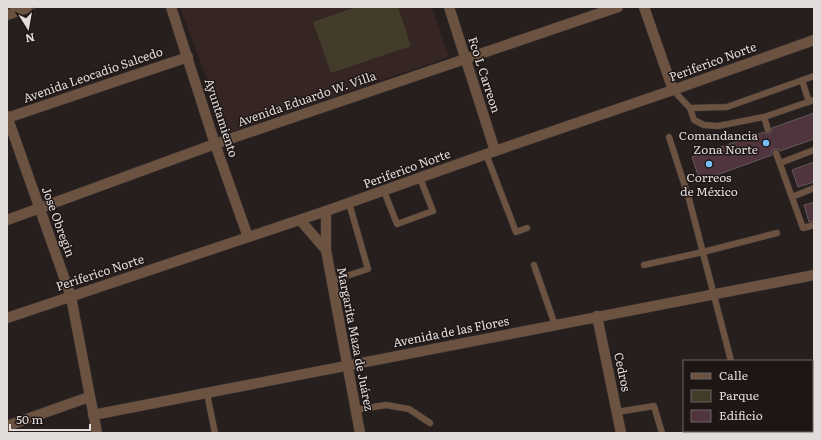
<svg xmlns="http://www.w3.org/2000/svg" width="821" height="440" viewBox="0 0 821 440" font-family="Literata,serif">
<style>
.built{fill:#352624}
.green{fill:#443c2b}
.building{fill:#50353e;stroke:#62595c}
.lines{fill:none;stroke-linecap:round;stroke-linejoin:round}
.service-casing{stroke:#413938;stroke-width:7}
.minor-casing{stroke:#413938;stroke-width:11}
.tertiary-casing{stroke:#413938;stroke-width:11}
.service{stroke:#6c5240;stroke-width:6}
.minor{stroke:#6c5240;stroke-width:10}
.tertiary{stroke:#6c5240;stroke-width:10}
.poi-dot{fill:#74c0f6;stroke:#1e1615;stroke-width:1.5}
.labels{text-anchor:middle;stroke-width:3;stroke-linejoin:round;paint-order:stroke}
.street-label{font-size:12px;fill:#e2dcdb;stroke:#1e1615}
.poi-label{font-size:12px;fill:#e2dcdb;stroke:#1e1615;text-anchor:end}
</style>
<rect width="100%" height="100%" fill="#271f1e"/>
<path class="built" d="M180,7h252l17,50 -222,76z"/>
<path class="green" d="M356,7h42l13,39 -80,27 -18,-51z"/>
<g class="building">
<path d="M814,113v26l-34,12 -1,-2h-4l-3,1v5l-72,26 -8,-24 72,-25 3,2h3l2,-3v-3z"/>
<path d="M814,162v20l-16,5 -6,-17z"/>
<path d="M814,202v19l-5,1 -5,-17z"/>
</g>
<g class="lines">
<g class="service-casing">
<g id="service">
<path d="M802,80l7,22"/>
<path d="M673,90l17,18 4,12 10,5 14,1 46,-9 50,-17"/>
<path d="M690,108l37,-1 87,-31"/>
<path d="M764,117l4,13"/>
<path d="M669,137l20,62 42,162"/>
<path d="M776,153l27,75 11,-3"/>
<path d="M486,154l30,78 11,-4"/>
<path d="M780,163l34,-13"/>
<path d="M384,191l13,33 36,-13 -13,-33"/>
<path d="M792,197l22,-9"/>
<path d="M534,265l21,60"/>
<path d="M644,265l59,-13 74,-19"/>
<path d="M331,281l37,-12 -19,-66"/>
<path d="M207,394l8,39"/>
<path d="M355,410l31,-5 23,4 21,14"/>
<path d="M617,412l37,-6 8,27"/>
<path d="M748,431v2"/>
</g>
</g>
<g class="minor-casing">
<g id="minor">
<path d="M171,7l44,137 33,93"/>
<path d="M449,7l46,144"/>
<path d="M644,7l29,83"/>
<path d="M7,15l23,-8"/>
<path d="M7,116l64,181 26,136"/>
<path d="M7,118l181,-61"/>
<path d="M326,211v39l34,183"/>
<path d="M7,220l208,-76 403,-137"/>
<path d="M300,220l26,30"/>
<path d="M597,316l24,117"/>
<path d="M93,415l721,-140"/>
<path d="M7,426l82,-29"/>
</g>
</g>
<g class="tertiary-casing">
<path id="tertiary" d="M7,318l319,-107 169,-60 178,-61 141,-50"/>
</g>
<use href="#service" class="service"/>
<use href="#minor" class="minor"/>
<use href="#tertiary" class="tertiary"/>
</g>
<g class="poi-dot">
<circle cx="766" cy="143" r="4"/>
<circle cx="709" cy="164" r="4"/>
</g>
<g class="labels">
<g class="street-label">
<text transform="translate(713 62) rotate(-20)" y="4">Periferico Norte</text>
<text transform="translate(93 75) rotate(-19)" y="4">Avenida Leocadio Salcedo</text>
<text transform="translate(484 75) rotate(72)" y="4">Fco L Carreon</text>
<text transform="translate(307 99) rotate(-19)" y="4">Avenida Eduardo W. Villa</text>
<text transform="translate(221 118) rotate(72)" y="4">Ayuntamiento</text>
<text transform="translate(407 169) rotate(-20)" y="4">Periferico Norte</text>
<text transform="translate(58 222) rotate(70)" y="4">Jose Obregin</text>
<text transform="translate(100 273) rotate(-18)" y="4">Periferico Norte</text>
<text transform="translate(451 332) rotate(-11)" y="4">Avenida de las Flores</text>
<text transform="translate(355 339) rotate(79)" y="4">Margarita Maza de Juárez</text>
<text transform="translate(622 372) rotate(78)" y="4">Cedros</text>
</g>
<g class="poi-label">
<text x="758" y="140">Comandancia<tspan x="758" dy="14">Zona Norte</tspan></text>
<text x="709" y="182" text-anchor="middle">Correos<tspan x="709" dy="14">de México</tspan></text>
</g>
</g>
<rect width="821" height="440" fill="none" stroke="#e2dcdb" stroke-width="16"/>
<rect x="683" y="360" width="130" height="72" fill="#1e1615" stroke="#6c6564"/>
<rect x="691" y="373" width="20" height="6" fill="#6c5240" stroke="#6c6564"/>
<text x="719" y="380" font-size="12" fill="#e2dcdb">Calle</text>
<rect x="691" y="390" width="20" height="12" fill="#443c2b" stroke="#6c6564"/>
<text x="719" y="400" font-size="12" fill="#e2dcdb">Parque</text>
<rect x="691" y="410" width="20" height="12" fill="#50353e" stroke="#6c6564"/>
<text x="719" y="420" font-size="12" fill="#e2dcdb">Edificio</text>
<g transform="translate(28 28) rotate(169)" stroke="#1e1615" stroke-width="3" paint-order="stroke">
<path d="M0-3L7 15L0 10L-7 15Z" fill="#e2dcdb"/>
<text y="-6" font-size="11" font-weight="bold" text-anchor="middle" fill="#e2dcdb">N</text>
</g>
<path d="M10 424v6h80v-6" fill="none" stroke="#e2dcdb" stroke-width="2"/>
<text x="16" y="424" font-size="12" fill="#e2dcdb" stroke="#1e1615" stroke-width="3" paint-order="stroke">50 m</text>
</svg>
